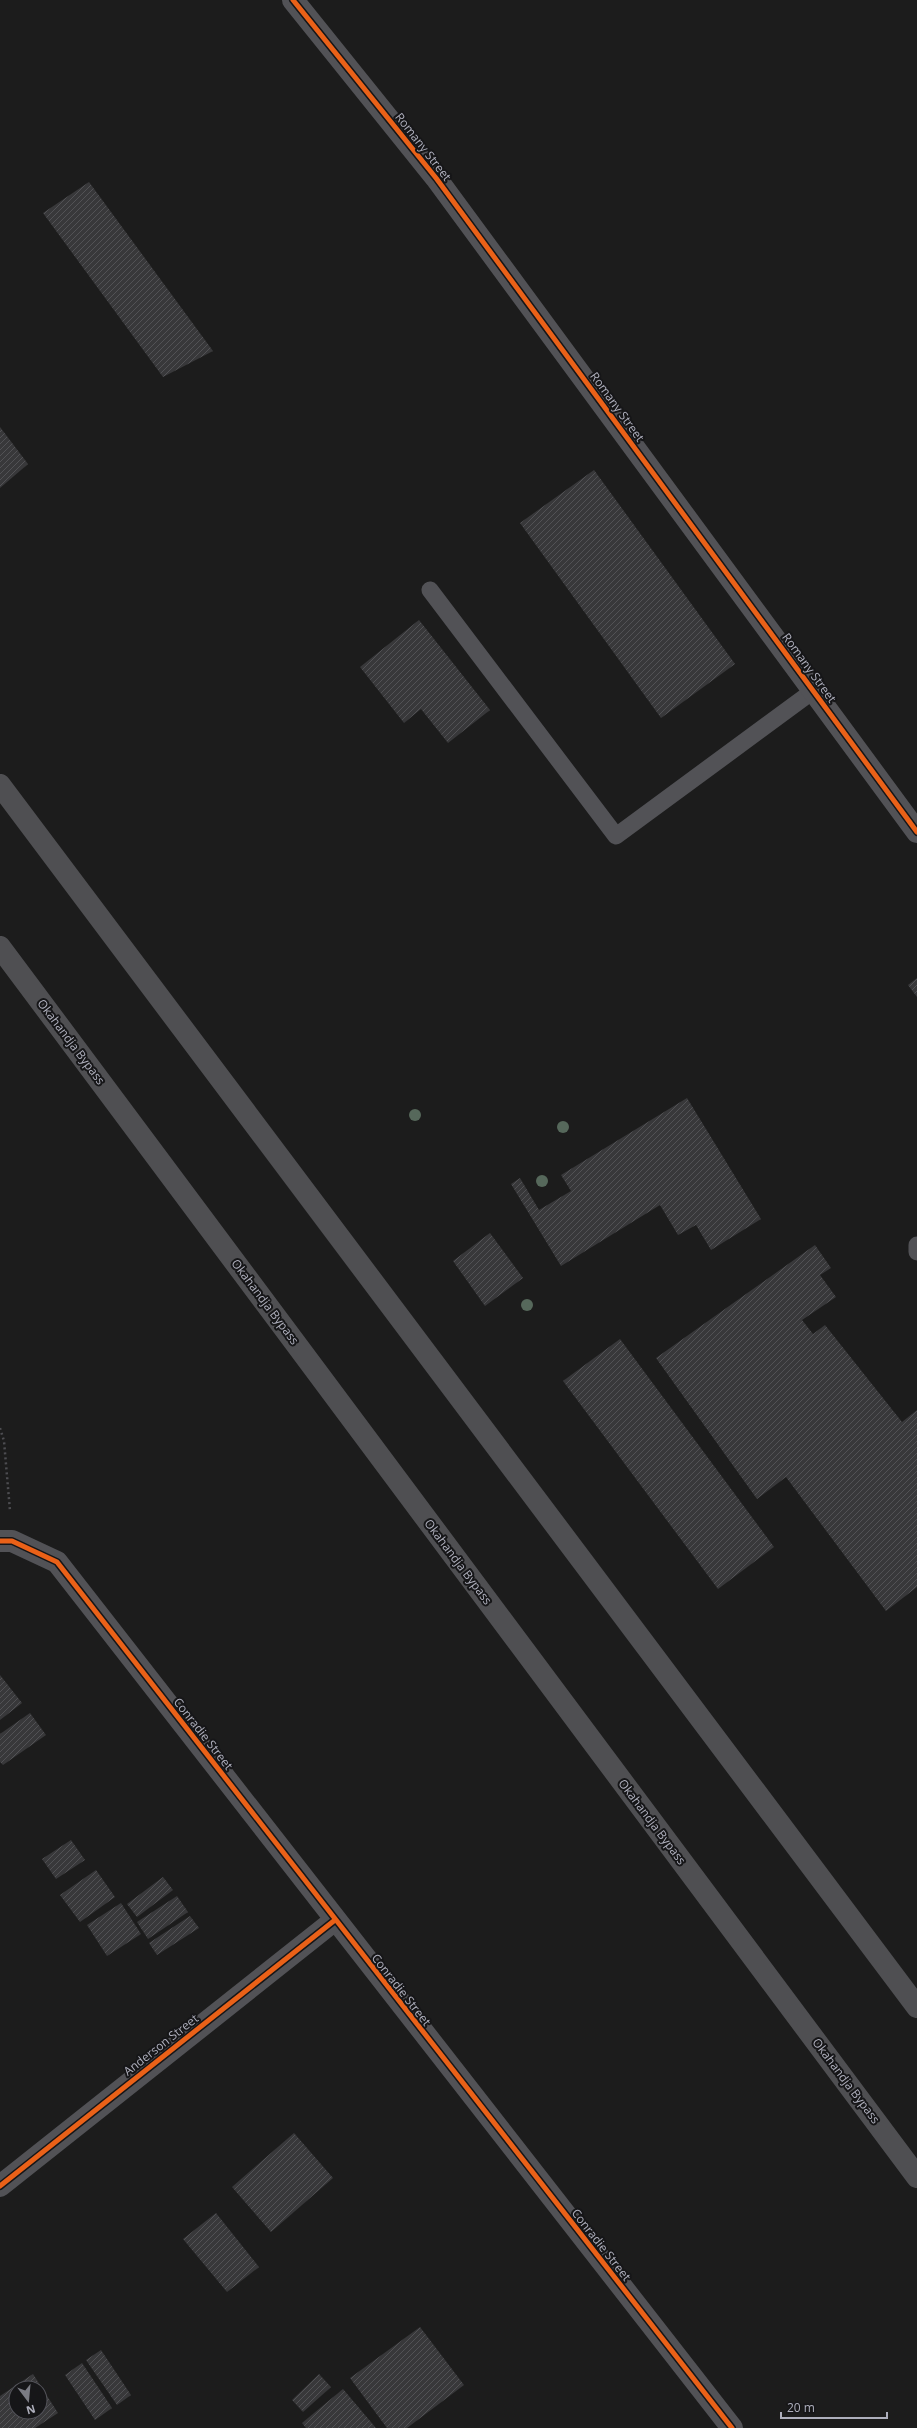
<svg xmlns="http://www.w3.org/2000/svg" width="917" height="2428" viewBox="0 0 917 2428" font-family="'Open Sans',sans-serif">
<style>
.building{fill:url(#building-hatch);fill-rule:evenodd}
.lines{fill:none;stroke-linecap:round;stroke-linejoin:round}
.path{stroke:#4d4d51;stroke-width:2.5;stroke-dasharray:2 3;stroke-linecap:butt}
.lane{stroke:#525256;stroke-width:17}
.street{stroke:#525256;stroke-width:22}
.highway{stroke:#4f4f52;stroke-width:22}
.cycleway-casing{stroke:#161618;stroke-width:8}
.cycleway{stroke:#ea6118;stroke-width:5}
.tree{fill:#56685b}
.labels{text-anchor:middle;stroke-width:4;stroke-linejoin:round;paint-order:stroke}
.street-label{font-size:12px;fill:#aeafbc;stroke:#161618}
</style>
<defs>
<pattern id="building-hatch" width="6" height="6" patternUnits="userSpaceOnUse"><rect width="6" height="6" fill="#38383a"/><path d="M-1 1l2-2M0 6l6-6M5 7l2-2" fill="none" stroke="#525255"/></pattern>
</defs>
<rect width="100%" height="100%" fill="#1c1c1c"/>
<g class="building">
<path d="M89,182l124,169 -50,26 -120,-164z"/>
<path d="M0,427l28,37 -28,24z"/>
<path d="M594,470l141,194 -74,54 -141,-195z"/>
<path d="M419,620l71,90 -42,33 -27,-34 -17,14 -44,-56z"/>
<path d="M917,978v19l-9,-12z"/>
<path d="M687,1098l74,121 -50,31 -15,-25 -18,10 -18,-30 -99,61 -50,-82 9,-6 19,32 32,-19 -10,-16z"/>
<path d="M490,1233l33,45 -38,28 -32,-45z"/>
<path d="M815,1245l16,23 -11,7 16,22 -34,23 11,14 12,-9 77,97 15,-12v177l-31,24 -100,-134 -29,22 -101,-141z"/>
<path d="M620,1339l154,208 -56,42 -155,-208z"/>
<path d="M0,1675l22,28 -22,17z"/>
<path d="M30,1713l16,22 -43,30 -3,-3v-28z"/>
<path d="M71,1840l14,20 -29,19 -14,-20z"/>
<path d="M96,1870l19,27 -35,25 -20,-27z"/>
<path d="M163,1877l10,13 -36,27 -10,-13z"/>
<path d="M177,1896l11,16 -40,27 -11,-17z"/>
<path d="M121,1903l20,31 -34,22 -20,-31z"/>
<path d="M190,1916l9,12 -42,27 -8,-12z"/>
<path d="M294,2133l39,45 -62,54 -39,-45z"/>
<path d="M216,2213l43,54 -32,25 -44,-53z"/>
<path d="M420,2327l44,58 -57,43h-20l-37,-50z"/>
<path d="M101,2350l30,45 -14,10 -31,-45z"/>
<path d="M82,2363l30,45 -17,12 -30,-45z"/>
<path d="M33,2374l25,39 -23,15h-35v-32zM16,2388h24v24h-24z"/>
<path d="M319,2374l12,13 -28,25 -11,-12z"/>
<path d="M343,2389l33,39h-70l-4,-5z"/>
</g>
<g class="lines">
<path class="path" d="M0,1428l4,13 6,70"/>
<g class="lane">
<path d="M430,590l186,246 197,-145"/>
<path d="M917,1245v7"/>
</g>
<g class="street">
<path d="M293,0l143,178 481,654"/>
<path d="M0,1541h12l45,21 675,866"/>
<path d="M0,2186l335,-266"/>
</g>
<g class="highway">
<path d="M0,785l917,1222"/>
<path d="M0,947l917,1230"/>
</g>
<g class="cycleway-casing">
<g id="cycleway">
<path d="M293,0l143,178 481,654"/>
<path d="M0,1541h12l45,21 675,866"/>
<path d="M0,2186l335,-266"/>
</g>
</g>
<use href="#cycleway" class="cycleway"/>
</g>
<g class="tree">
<circle cx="415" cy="1115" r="6"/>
<circle cx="563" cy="1127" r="6"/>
<circle cx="542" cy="1181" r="6"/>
<circle cx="527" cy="1305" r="6"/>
</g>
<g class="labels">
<g class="street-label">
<text transform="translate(423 147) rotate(52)" y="4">Romany Street</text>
<text transform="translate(617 407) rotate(54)" y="4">Romany Street</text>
<text transform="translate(809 668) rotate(54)" y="4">Romany Street</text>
<text transform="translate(71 1042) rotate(53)" y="4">Okahandja Bypass</text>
<text transform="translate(265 1302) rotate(53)" y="4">Okahandja Bypass</text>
<text transform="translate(458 1562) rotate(53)" y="4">Okahandja Bypass</text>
<text transform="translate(203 1734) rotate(52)" y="4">Conradie Street</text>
<text transform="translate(652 1822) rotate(53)" y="4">Okahandja Bypass</text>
<text transform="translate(401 1990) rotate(52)" y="4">Conradie Street</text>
<text transform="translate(161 2045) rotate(-38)" y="4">Anderson Street</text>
<text transform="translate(846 2081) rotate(53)" y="4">Okahandja Bypass</text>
<text transform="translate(601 2245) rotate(52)" y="4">Conradie Street</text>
</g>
</g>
<g transform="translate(28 2400) rotate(164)"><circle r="19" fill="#161618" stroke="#53535a"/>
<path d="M0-3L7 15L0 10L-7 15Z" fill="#7b7c84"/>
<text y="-6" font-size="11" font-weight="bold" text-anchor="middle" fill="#aeafbc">N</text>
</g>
<path d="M781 2412v6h106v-6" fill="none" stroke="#aeafbc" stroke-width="2"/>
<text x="787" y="2412" font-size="12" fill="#aeafbc" stroke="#161618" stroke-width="3" paint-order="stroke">20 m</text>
</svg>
